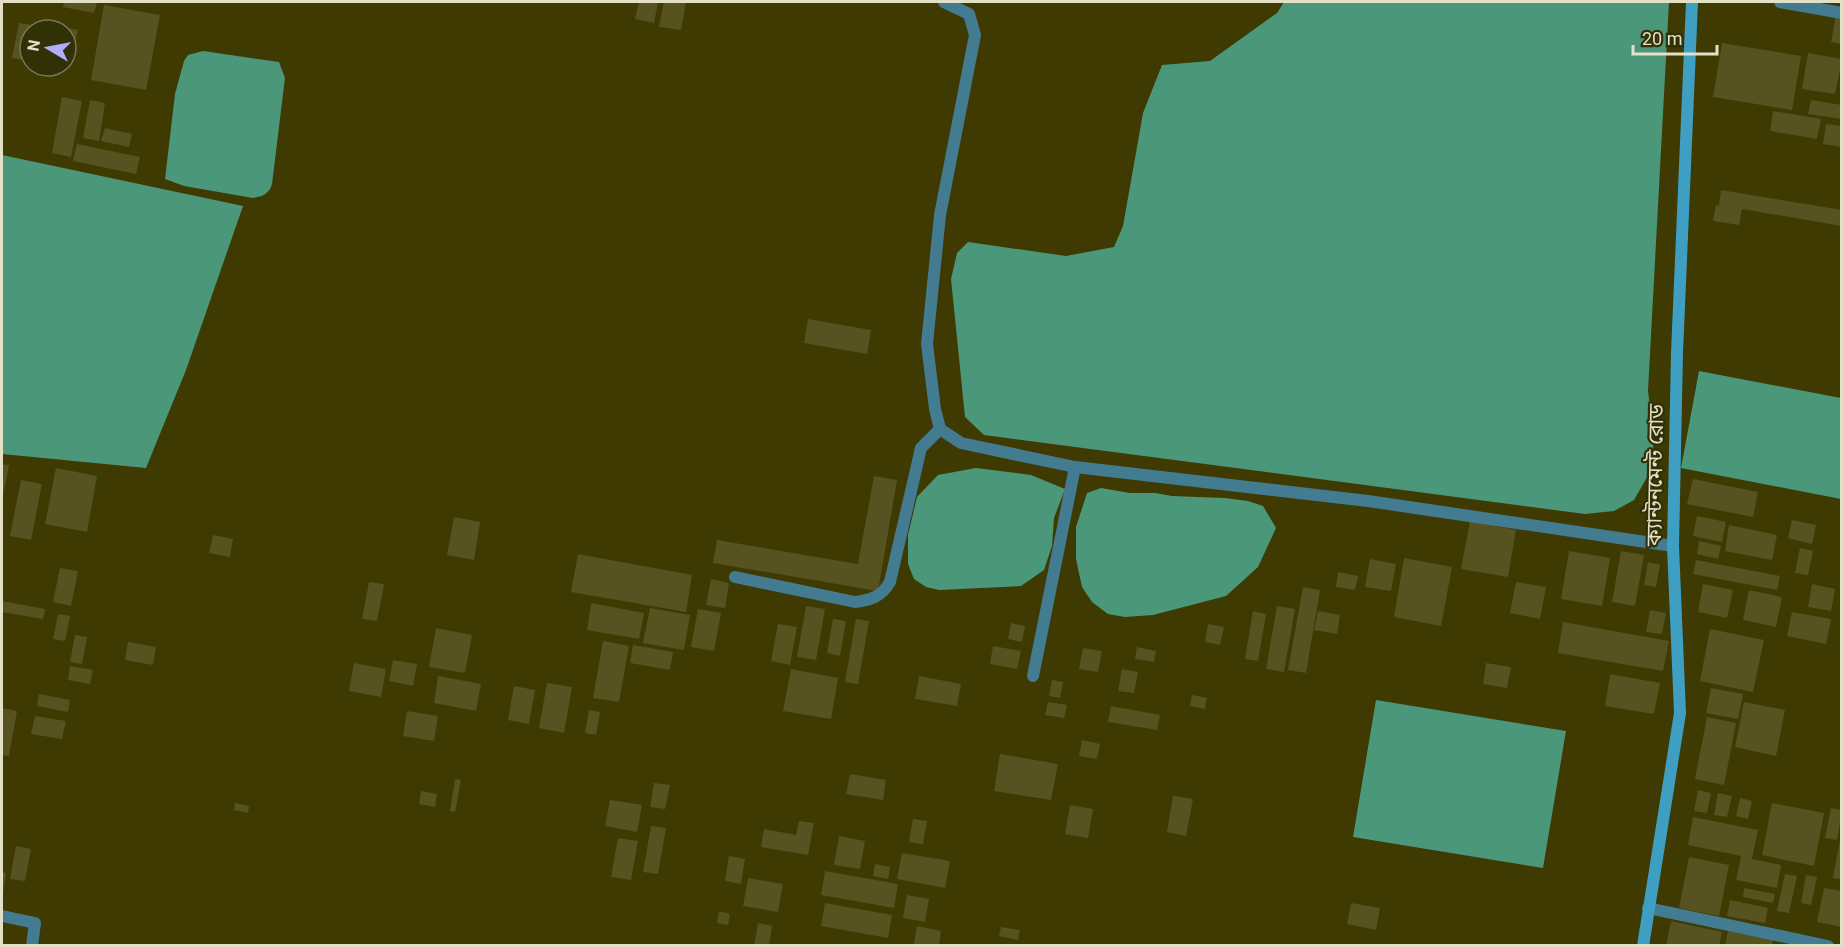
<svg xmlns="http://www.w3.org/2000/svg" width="1843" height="947" viewBox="0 0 1843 947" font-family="Roboto,'Noto Sans Bengali',sans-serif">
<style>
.water{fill:#4a9879}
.building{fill:#565320}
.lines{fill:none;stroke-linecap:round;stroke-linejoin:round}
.street{stroke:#437b91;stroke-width:12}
.secondary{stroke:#3f9fc2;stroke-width:12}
.labels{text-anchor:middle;stroke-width:4.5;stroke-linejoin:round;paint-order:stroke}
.street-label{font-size:21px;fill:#e2e1c7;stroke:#323007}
</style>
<rect width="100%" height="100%" fill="#3e3a02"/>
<g class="water">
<path d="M1284,2h385l-21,389 6,49 -4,32 -16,28 -20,11 -29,3 -601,-79 -19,-18 -14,-138 6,-26 11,-11 98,14 48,-9 9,-21 20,-113 19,-48 48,-4 67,-48z"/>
<path d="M203,51l76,11 6,16 -13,106c-3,10 -9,12 -19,14l-69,-12 -19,-7 10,-85 9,-33 4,-6z"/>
<path d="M2,155l241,51 -57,164 -40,98 -144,-14z"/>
<path d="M1699,371l142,27v101l-160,-31z"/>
<path d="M976,468l55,7 34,14 -11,29 -2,28 -8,24 -23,16 -82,4 -13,-3 -12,-8 -6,-15v-29l9,-38 21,-22z"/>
<path d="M1101,488l29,5h25l17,3 53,2 23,3 15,5 13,22 -18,39 -32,29 -73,19 -28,2 -17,-3 -16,-12 -10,-15 -6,-28v-32l11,-34z"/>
<path d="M1376,700l190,31 -23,137 -190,-31z"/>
</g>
<g class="building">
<path d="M64,2h33l-3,11 -31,-6z"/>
<path d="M639,2h19l-4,21 -19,-4z"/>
<path d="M664,2h22l-5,28 -22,-3z"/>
<path d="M104,5l56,10 -14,75 -55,-10z"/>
<path d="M1836,15l6,1v28l-11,-2z"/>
<path d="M19,23l19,3v4h-8v31l-18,-3z"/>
<path d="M56,26l22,4 -7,33 -5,-1v-32h-11z"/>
<path d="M1722,43l79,13 -9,54 -79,-13z"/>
<path d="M1808,53l34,6 -7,35 -33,-5z"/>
<path d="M62,97l20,4 -11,56 -19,-4z"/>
<path d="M90,100l15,3 -6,38 -16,-3z"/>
<path d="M1811,100l31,5v14l-34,-5z"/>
<path d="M1773,111l48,8 -4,20 -47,-8z"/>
<path d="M1826,124l16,2v21l-19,-3z"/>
<path d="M105,128l27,6 -3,13 -28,-6z"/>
<path d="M77,144l63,13 -4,17 -63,-13z"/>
<path d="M1721,190l121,20v16l-100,-17 -3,16 -26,-4 3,-16 3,1z"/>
<path d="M808,319l63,11 -4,24 -63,-11z"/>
<path d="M2,464l7,1 -6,31h-1z"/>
<path d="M56,468l41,8 -10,56 -42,-8z"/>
<path d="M874,476l23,4 -19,111 -165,-28 4,-23 141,24z"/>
<path d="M1693,479l65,13 -5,25 -66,-13z"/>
<path d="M21,480l21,4 -11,56 -21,-4z"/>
<path d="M1697,516l29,6 -4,20 -29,-6z"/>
<path d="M454,517l26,5 -6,38 -27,-5z"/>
<path d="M1792,520l24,5 -4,19 -24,-6z"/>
<path d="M1470,521l46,9 -8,47 -47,-8z"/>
<path d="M1729,525l48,10 -5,25 -47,-9z"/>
<path d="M213,535l20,4 -3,18 -21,-4z"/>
<path d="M1699,541l22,5 -3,13 -21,-5z"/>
<path d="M1800,548l13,3 -5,24 -13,-2z"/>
<path d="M1569,551l41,7 -8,48 -41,-7z"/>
<path d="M1621,551l23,4 -9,51 -23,-4z"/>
<path d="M578,554l114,21 -6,37 -115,-20z"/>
<path d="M1404,558l48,9 -11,59 -47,-9z"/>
<path d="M1370,559l26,5 -5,27 -26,-4z"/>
<path d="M1696,560l84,16 -3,14 -84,-16z"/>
<path d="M1648,562l12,3 -4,22 -12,-2z"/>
<path d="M60,568l18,3 -7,35 -18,-4z"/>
<path d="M1338,572l20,4 -3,14 -19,-3z"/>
<path d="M711,579l18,4 -4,25 -19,-3z"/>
<path d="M369,582l15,2 -7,37 -15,-2z"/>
<path d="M1516,582l30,5 -6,32 -30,-6z"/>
<path d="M1703,584l30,6 -6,28 -29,-6z"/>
<path d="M1812,584l23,5 -4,22 -23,-4z"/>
<path d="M1303,587l17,3 -14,83 -18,-3z"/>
<path d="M1749,590l33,7 -6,30 -33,-7z"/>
<path d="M2,601l43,8 -2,10 -41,-7z"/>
<path d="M591,603l53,10 -5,26 -52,-9z"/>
<path d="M806,606l19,3 -9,51 -19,-3z"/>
<path d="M1277,606l18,3 -11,63 -18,-3z"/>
<path d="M650,608l40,7 -6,35 -41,-7z"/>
<path d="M698,609l23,4 -7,38 -23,-4z"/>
<path d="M1650,610l16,3 -4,21 -16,-2z"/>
<path d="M1253,611l13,3 -8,47 -13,-2z"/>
<path d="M1318,611l22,4 -3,19 -23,-4z"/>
<path d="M1792,612l39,7 -5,25 -39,-8z"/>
<path d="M58,614l12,2 -5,25 -12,-2z"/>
<path d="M833,619l13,2 -6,35 -13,-3z"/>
<path d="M856,619l13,2 -11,63 -13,-2z"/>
<path d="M1563,622l106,19 -6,30 -105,-18z"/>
<path d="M1011,623l14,3 -3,16 -14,-3z"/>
<path d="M778,624l19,3 -7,38 -19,-4z"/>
<path d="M1208,624l16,3 -4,18 -15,-3z"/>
<path d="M436,628l36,7 -7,38 -36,-6z"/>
<path d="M1710,629l54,11 -11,52 -53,-11z"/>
<path d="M75,635l12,2 -5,27 -12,-2z"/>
<path d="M603,641l26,5 -10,56 -26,-4z"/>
<path d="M128,642l28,5 -3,18 -28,-5z"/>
<path d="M633,645l40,7 -3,18 -40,-7z"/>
<path d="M993,646l28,5 -4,18 -27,-5z"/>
<path d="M1137,647l19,4 -2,11 -19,-3z"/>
<path d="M1083,648l19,3 -4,21 -19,-3z"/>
<path d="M393,660l24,4 -4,22 -24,-5z"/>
<path d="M354,663l32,6 -5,28 -32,-6z"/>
<path d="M1486,663l25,4 -4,21 -24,-4z"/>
<path d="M70,666l23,4 -3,14 -22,-4z"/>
<path d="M791,669l47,9 -7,41 -48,-8z"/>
<path d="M1122,669l16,3 -4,21 -16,-2z"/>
<path d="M1610,674l50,9 -6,31 -49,-8z"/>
<path d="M438,676l43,8 -5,27 -42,-8z"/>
<path d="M919,676l42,8 -4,22 -42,-7z"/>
<path d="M1052,680l11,2 -3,16 -11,-2z"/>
<path d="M547,683l25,4 -8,46 -25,-5z"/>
<path d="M514,686l21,4 -6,34 -21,-4z"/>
<path d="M1711,688l32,6 -5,25 -32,-6z"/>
<path d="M39,694l31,6 -2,12 -31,-6z"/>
<path d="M1192,695l15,3 -2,11 -15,-3z"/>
<path d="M1048,702l19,3 -3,13 -19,-3z"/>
<path d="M1744,702l41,8 -9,46 -41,-9z"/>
<path d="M1111,706l49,9 -3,15 -49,-8z"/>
<path d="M2,708l15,3 -8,45 -7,-1z"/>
<path d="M589,710l11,2 -4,23 -11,-2z"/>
<path d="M407,711l31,5 -4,25 -31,-5z"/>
<path d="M35,716l31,5 -4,18 -31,-5z"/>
<path d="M1707,717l29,6 -12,62 -29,-6z"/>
<path d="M1082,740l18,4 -3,15 -18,-3z"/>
<path d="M1000,754l58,10 -7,36 -57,-9z"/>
<path d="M850,774l36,6 -3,20 -37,-6z"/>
<path d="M455,779l6,1 -6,32 -5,-1z"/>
<path d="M654,783l16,2 -5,24 -15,-2z"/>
<path d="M1698,790l13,3 -4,20 -13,-2z"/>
<path d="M421,791l16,3 -2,13 -16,-3z"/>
<path d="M1718,793l14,3 -5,21 -13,-2z"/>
<path d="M1173,796l20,3 -7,37 -19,-4z"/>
<path d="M1740,798l12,3 -4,18 -12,-3z"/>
<path d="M610,800l32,5 -5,27 -32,-6z"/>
<path d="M235,803l14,3 -1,7 -14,-3z"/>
<path d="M1772,803l52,10 -10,53 -52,-11z"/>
<path d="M1070,805l23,4 -5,29 -23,-4z"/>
<path d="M1831,808l11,2 -5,30 -12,-2z"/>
<path d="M1693,817l65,13 -6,29 29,6 -4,23 -41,-8 5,-24 -53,-11z"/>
<path d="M913,819l14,2 -4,23 -14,-2z"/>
<path d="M799,821l15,2 -6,32 -47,-8 3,-18 32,6z"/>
<path d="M651,826l15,2 -8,46 -15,-2z"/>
<path d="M839,836l26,5 -5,28 -26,-4z"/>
<path d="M618,838l20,3 -7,39 -20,-3z"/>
<path d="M1840,840h2v39l-9,-1z"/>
<path d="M16,846l15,3 -6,32 -15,-2z"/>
<path d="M902,853l48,8 -5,27 -48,-9z"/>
<path d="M729,856l16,3 -4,25 -16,-3z"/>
<path d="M1689,857l40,8 -10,51 -40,-8z"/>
<path d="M875,864l15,3 -2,12 -15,-3z"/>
<path d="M825,871l73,13 -4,24 -73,-13z"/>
<path d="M2,872l4,1 -3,20h-1z"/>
<path d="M1785,874l12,2 -8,37 -12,-2z"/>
<path d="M1806,875l11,2 -6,28 -10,-2z"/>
<path d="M748,878l35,6 -5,28 -35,-6z"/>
<path d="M1744,888l31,6 -2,9 -30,-6z"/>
<path d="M1824,888l18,3v36l-25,-5z"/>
<path d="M907,895l22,4 -4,23 -22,-4z"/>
<path d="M1730,900l38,8 -3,15 -38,-7z"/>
<path d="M825,903l67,12 -4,23 -67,-12z"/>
<path d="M1351,903l29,5 -4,22 -29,-6z"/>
<path d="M719,911l11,3 -2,11 -11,-2z"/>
<path d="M1671,921l51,11 -3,14h-53z"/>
<path d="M758,923l14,3 -3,20h-15z"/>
<path d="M917,926l24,5 -2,15 -25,-2z"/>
<path d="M1001,927l19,3 -2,10 -19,-4z"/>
<path d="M1728,931l45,9 -1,6h-47z"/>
</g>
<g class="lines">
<g class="street">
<path d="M944,2l25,12 6,21 -35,180 -13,129 8,65 5,20 21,14 114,24 293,34 305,45"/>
<path d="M1780,2l62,11"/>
<path d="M735,577l120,25c16,-2 26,-5 35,-20l31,-134 19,-19"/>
<path d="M1033,676l42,-209"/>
<path d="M1648,908l180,38"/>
<path d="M2,916l33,7 -3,23"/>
</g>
<path class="secondary" d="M1643,946l37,-233 -7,-167 4,-193 15,-351"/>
</g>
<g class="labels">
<g class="street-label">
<text transform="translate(1655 475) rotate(-89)" y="7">ক্যান্টনমেন্ট রোড</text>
</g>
</g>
<rect width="1843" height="947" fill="none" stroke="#e2e1c7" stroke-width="6"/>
<g transform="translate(48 48) rotate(280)"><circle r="28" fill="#323007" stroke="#787754" stroke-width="1.5"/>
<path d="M0-4.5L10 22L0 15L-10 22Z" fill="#b1adfa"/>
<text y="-9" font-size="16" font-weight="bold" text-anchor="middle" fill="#e2e1c7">N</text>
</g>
<path d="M1633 45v9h84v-9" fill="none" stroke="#e2e1c7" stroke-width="3"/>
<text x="1642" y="45" font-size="18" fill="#e2e1c7" stroke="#323007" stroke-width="4.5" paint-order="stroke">20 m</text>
</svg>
